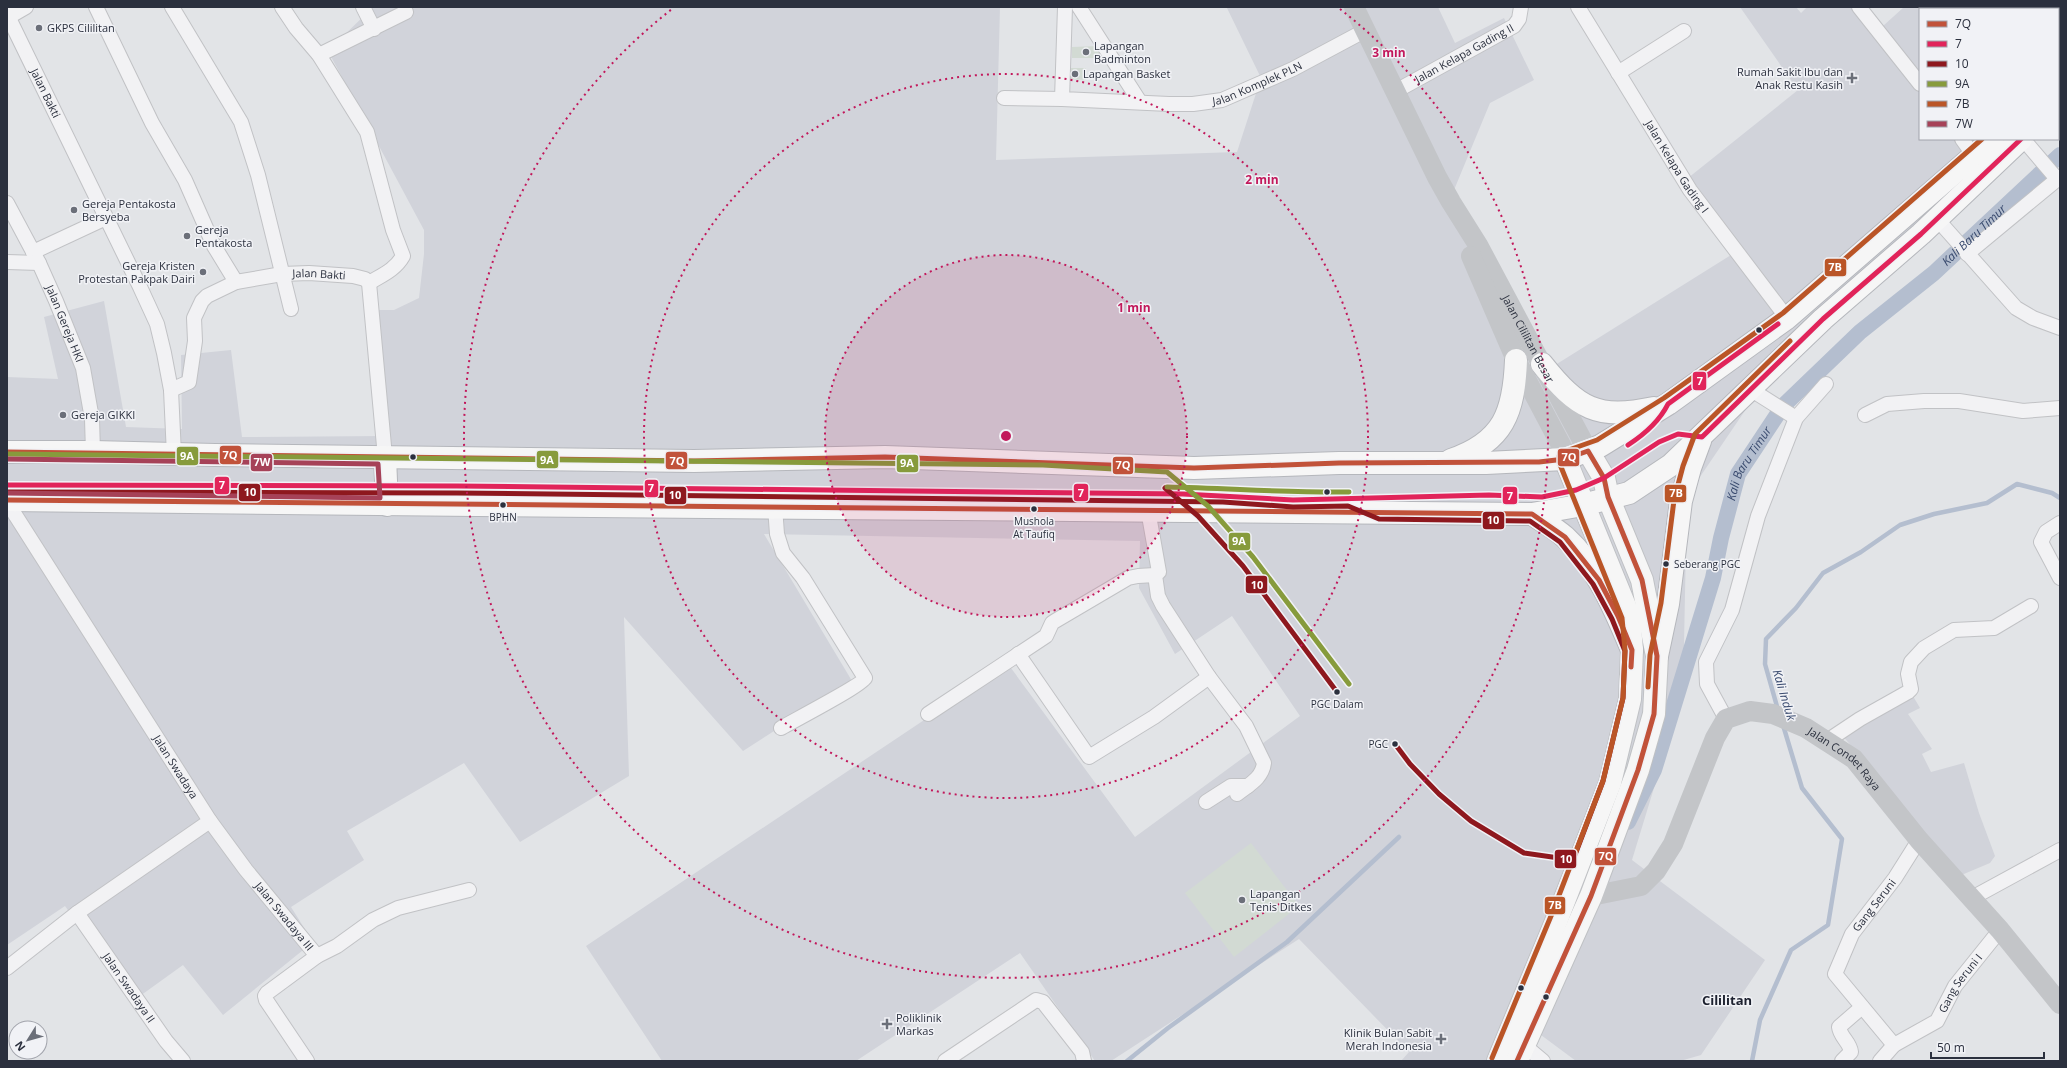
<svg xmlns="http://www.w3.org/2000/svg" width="2067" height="1068" viewBox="0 0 2067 1068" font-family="'Open Sans',sans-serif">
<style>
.built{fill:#d1d3da}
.green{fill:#d2dad3}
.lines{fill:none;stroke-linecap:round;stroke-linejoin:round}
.stream{stroke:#b4becf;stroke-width:4.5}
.canal{stroke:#b4becf;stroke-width:16}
.street-casing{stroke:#c1c2c5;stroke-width:16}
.primary-casing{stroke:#bfc1c4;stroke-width:24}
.highway-casing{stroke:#b5b7bc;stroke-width:24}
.street{stroke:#f2f2f4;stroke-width:14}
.secondary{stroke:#c3c5c8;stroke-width:20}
.primary{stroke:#f6f6f6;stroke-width:22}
.highway{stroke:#f6f6f6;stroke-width:22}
.bus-1-casing{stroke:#f1f2f6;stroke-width:8}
.bus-2-casing{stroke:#f1f2f6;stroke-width:8}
.bus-3-casing{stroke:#f1f2f6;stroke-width:8}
.bus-4-casing{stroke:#f1f2f6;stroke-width:8}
.bus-5-casing{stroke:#f1f2f6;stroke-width:8}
.bus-6-casing{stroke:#f1f2f6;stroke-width:8}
.bus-1{stroke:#c1523a;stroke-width:5}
.bus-2{stroke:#e1245a;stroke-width:5}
.bus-3{stroke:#8e181e;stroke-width:5}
.bus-4{stroke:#879b3c;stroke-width:5}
.bus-5{stroke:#ba5527;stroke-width:5}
.bus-6{stroke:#a64258;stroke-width:5}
.ring{fill:none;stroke:#c2185b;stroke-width:2;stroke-dasharray:2 4}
.poi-dot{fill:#6b6f79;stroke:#f1f2f6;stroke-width:1.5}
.bus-dot{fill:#2b303e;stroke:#f1f2f6;stroke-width:1.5}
.labels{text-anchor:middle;stroke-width:3;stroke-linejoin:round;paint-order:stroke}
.bus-label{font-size:10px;fill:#2b303e;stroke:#f1f2f6}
.poi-label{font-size:11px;fill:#2b303e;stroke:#f1f2f6;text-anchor:start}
.street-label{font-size:11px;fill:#2b303e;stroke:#f1f2f6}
.water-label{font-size:12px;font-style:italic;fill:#394a6e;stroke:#f1f2f6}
.quarter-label{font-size:13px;font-weight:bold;fill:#1d212f;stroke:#f1f2f6}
.centre{fill:#c2185b;stroke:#f1f2f6;stroke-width:2}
.ring-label{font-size:12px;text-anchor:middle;font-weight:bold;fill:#c2185b;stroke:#f1f2f6;stroke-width:3;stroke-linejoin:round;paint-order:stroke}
.line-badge{stroke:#f1f2f6;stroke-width:1.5}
.badge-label{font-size:11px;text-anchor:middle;font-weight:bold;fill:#fff}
</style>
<rect width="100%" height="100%" fill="#e2e4e7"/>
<g class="built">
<path d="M373,7h627l-4,153 241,-8 24,-74 -34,-70 3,-1h208l17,36 49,-25 30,62 -44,23 -36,87 98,177 179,-112 -48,-73 115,-92 -58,-83h56l5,6 6,-6h45l20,29 32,-29h124l2,2h-110v130h105l-266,251 -72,106 -4,197 -51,167 133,100 -64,95 -21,6h-104l-35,-26 -12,26h-128l8,-9 -110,-113 -188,122h-16l-75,-108 -164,108h-194l-76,-115 422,-282 127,173 165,-121 -68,-100 -57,38 -36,-66 1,-47 -376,-7 88,147 -109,70 -119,-134 5,159 -109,66 -56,-79 -117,68 17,29 -73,47 22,35 -90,73 -40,-50 -50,36 -68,-95 -58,39v-568l51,2 -14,-62 60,-16 22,126 56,2 -1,-74 50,-5 11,87 142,-1 -10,-126h20l25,-12 5,-44v-24l-96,-179z"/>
<path d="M1907,686l13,22 -12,6 24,35 -10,5 9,18 33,-9 15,50 16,43 -5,7 -38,16 -60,-85 -56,-66z"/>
</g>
<g class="green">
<path d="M1099,46l1,12h-28v-11z"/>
<path d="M1065,68h21v12l-21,-1z"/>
<path d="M1251,843l48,63 -65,51 -49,-64z"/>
</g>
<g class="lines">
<g class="stream">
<path d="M1778,710l-13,-46 1,-25 30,-31 27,-35 38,-21 39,-27 34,-11 53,-11 30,-19 35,9 8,5"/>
<path d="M1127,1061l41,-33 119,-86 112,-105"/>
<path d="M1752,1061l8,-41 31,-70 37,-25 14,-86 -40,-51 -19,-63"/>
</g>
<path class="canal" id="s1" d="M1628,822l26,-52 59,-192 8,-40 17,-64 45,-68 77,-74 74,-59 126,-118"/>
<g class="street-casing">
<g id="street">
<path d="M96,7l56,116 33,57 29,66 22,36"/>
<path d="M172,7l69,115 17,53 33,134"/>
<path d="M282,7l14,21 23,27 48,77 26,98 10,26c-8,14 -21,19 -34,27"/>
<path d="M363,7l11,22"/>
<path id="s2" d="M1065,7l-3,92 107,5h24l29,-4 71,-31 73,-39"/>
<path d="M1079,7l61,95"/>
<path id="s3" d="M1578,7l112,183 97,128"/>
<path d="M1859,7l61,77"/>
<path d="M2028,7l2,2"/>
<path id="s4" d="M7,14l133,273 17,37 7,29 7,37 3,65"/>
<path d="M7,18l19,-11"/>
<path d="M2058,42l2,2"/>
<path d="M319,55l87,-43"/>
<path d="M1618,73l66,-42"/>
<path id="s5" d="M1396,91l118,-65 5,-7 2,-12"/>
<path d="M1004,98l58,1"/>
<path d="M1962,139l12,17"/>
<path d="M2023,139l34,40"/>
<path id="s6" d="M7,203l32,60 17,38 27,67 9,51 1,33"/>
<path d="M1937,219l79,89 17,10 27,10"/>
<path d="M33,252l73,-34"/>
<path d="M1967,254l93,-77"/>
<path d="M7,262l32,1"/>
<path d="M1750,389l46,29"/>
<path id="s7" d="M171,390l18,-8 6,-41 -1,-23 8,-17 5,-5 29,-14 46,-8 27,-1 44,3 12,3 4,4 16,174"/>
<path d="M1865,415l22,-11 37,-3h35l64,10 37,-3"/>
<path id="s8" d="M7,502l203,319 -133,92 -70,55"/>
<path d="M775,507l2,27 6,19 20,25 62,100c-3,7 -72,43 -84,50"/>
<path d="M1148,510l11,62 -4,3 3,21 5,10 46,71 37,49 18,37c-2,16 -16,22 -27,31"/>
<path d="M2060,523l-14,9 -5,10 19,36"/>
<path d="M1018,654l71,103 65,-40 55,-40"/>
<path d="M928,714l118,-78 6,-13 3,-2 73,-43 10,-2 17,-1"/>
<path d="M1726,719l-19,-35 -1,-22 26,-52 26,-94 38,-98 30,-34"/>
<path d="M1827,741l33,-22 48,-27 3,-3 -3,-15 3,-12 13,-14 30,-18 40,-2 37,-22"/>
<path d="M1206,802l25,-16h17"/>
<path id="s9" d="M210,821l36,49 71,86"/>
<path d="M1972,898l88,-48"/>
<path id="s10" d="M77,913l89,128 17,20"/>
<path d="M1524,1045l19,16"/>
<path id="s11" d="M1894,1045l-59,-71 17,-40 43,-56 24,-38"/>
<path d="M307,1061l-41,-61 -1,-4 2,-3 50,-37 20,-10 36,-26 25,-12 71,-18"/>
<path d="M945,1061l91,-61 7,2 39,50 2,9"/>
<path d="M1842,1061l9,-9c-1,-10 -11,-15 -12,-25l23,-20"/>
<path id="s12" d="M1880,1061l14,-16 43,-24 18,-35 45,-56"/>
</g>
</g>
<g class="primary-casing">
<g id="primary">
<path d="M1498,1061l59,-142 53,-136 20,-84 2,-49 -3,-34 -64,-157"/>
<path d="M1517,1061l74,-165 47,-126 16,-56 3,-58 -15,-76 -34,-83 -4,-19 -16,-27"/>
</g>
</g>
<g class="highway-casing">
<g id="highway">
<path d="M2058,82l2,-2"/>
<path d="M2058,105l2,-2"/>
<path d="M1542,364c36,45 55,56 112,44"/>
<path d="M7,452h86l122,3 479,6 191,-4 309,11 145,-5h147l79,-4 35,-13 68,-42 119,-86 206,-179"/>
<path d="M385,457l2,48"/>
<path d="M1451,460c53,-18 63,-48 65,-100"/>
<path d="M7,500l469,5 1056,9 51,-9 46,-12 42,-28 152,-146 98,-85 100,-95"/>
<path d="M1532,514c10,7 23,14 33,23 32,29 50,73 67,113"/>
<path d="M1657,656l11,-52 13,-103 9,-33 10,-27"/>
</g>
</g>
<use href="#street" class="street"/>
<g class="secondary">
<path id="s13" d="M1354,7l83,170 14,25 27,43 110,206"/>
<path d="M1471,256l45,104 45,85 4,14"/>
<path id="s14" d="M1591,896l50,-10 15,-15 17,-27 42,-106 11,-19 24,-8 23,3 33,14 48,31 65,81 81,90 60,74"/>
</g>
<use href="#primary" class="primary"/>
<use href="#highway" class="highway"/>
<g class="bus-1-casing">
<g id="bus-1">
<path d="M7,452l687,9 191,-4 309,11 145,-5 200,-1 26,-3 23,-8 16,27 4,19 34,83 15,76 -3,58 -16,56 -47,126 -74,165"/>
<path d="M7,500l1525,14 33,23 34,43 19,36 14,34 -1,17"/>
</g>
</g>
<g class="bus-2-casing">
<g id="bus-2">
<path d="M1628,445c17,-11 31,-23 40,-41l110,-80"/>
<path d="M7,485l450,1 726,8 110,6 196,-5 53,2 34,-7 28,-12 55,-36 19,-8 24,3 121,-118 98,-85 100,-95"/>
</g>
</g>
<g class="bus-3-casing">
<g id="bus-3">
<path d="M1165,488l33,28 45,50 94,126"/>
<path d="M7,492l450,1 766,9 70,5 55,-1 31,13 151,2 30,21 33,42 19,35 13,32 -2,47 -20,83 -30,79 -49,-7 -53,-32 -32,-27 -29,-30 -15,-20"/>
</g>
</g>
<g class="bus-4-casing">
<g id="bus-4">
<path d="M7,454l1036,11 124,7 41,34 45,51 96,127"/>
<path d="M1167,487c61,1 121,6 182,5"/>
</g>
</g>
<g class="bus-5-casing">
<g id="bus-5">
<path d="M1648,687l2,-32 11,-52 13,-103 9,-34 12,-32 95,-93"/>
<path d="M1492,1058l59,-142 52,-135 20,-83 2,-48 -3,-32 -63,-156v-6l4,-4 34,-12 67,-42 119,-85 199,-174"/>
</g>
</g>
<g class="bus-6-casing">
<path id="bus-6" d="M7,459l371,5 2,34 -373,-5"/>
</g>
<use href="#bus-1" class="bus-1"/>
<use href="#bus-2" class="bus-2"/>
<use href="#bus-3" class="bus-3"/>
<use href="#bus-4" class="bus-4"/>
<use href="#bus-5" class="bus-5"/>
<use href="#bus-6" class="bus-6"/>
</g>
<circle cx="1006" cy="436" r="181" fill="#c2185b" fill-opacity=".12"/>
<g class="ring">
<circle cx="1006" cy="436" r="181"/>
<circle cx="1006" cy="436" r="362"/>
<path d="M1340 9A542 542 0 1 1 672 9"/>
</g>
<g class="poi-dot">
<circle cx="39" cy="28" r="4"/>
<circle cx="1086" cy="52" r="4"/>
<circle cx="1075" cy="74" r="4"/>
<path d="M1850 72h4v4h4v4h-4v4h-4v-4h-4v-4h4z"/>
<circle cx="74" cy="210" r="4"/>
<circle cx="187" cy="236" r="4"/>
<circle cx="203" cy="272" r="4"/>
<circle cx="63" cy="415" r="4"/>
<circle cx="1242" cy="900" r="4"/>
<path d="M885 1018h4v4h4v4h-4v4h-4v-4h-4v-4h4z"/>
<path d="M1439 1033h4v4h4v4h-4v4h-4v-4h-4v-4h4z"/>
</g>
<g class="bus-dot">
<circle cx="1759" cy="330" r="3.5"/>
<circle cx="413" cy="457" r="3.5"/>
<circle cx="1327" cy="492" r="3.5"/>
<circle cx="503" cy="505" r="3.5"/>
<circle cx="1034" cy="509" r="3.5"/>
<circle cx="1666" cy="564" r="3.5"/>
<circle cx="1337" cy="692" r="3.5"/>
<circle cx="1395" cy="744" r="3.5"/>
<circle cx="1521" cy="988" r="3.5"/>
<circle cx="1546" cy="997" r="3.5"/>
</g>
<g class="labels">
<g class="bus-label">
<text x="503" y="521">BPHN</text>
<text x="1034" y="525">Mushola<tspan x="1034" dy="13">At Taufiq</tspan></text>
<text x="1674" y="568" text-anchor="start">Seberang PGC</text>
<text x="1337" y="708">PGC Dalam</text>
<text x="1388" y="748" text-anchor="end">PGC</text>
</g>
<g class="poi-label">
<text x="47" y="32">GKPS Cililitan</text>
<text x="1094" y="50">Lapangan<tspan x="1094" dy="13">Badminton</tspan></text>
<text x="1843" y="76" text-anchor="end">Rumah Sakit Ibu dan<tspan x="1843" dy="13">Anak Restu Kasih</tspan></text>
<text x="1083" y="78">Lapangan Basket</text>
<text x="82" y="208">Gereja Pentakosta<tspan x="82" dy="13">Bersyeba</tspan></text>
<text x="195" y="234">Gereja<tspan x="195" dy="13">Pentakosta</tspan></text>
<text x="195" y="270" text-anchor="end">Gereja Kristen<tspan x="195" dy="13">Protestan Pakpak Dairi</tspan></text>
<text x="71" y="419">Gereja GIKKI</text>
<text x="1250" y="898">Lapangan<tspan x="1250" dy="13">Tenis Ditkes</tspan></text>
<text x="896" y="1022">Poliklinik<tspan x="896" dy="13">Markas</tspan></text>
<text x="1432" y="1037" text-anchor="end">Klinik Bulan Sabit<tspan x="1432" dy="13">Merah Indonesia</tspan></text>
</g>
<g class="street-label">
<text dy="4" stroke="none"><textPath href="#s5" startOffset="78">Jalan Kelapa Gading II</textPath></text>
<text dy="4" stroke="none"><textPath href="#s2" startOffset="291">Jalan Komplek PLN</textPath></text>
<text dy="4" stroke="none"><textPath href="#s4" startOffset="88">Jalan Bakti</textPath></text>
<text dy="4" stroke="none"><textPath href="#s3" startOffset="188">Jalan Kelapa Gading I</textPath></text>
<text dy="4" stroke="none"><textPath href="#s7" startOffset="226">Jalan Bakti</textPath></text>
<text dy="4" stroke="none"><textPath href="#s6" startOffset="134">Jalan Gereja HKI</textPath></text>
<text dy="4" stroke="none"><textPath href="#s13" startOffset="375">Jalan Cililitan Besar</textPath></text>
<text dy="4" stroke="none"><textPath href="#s14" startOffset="374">Jalan Condet Raya</textPath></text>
<text dy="4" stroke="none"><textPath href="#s8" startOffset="314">Jalan Swadaya</textPath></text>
<text dy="4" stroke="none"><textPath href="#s11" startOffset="172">Gang Seruni</textPath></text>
<text dy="4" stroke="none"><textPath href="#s9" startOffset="121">Jalan Swadaya III</textPath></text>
<text dy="4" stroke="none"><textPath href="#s12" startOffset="115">Gang Seruni I</textPath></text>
<text dy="4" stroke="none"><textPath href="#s10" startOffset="91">Jalan Swadaya II</textPath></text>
</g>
<g class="water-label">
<text dy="4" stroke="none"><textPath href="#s1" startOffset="704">Kali Baru Timur</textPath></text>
<text dy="4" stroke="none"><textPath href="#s1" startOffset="380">Kali Baru Timur</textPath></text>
<text transform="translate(1784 695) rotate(73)" y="4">Kali Induk</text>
</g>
<g class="quarter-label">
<text x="1727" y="1005">Cililitan</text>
</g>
</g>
<circle cx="1006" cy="436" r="6" class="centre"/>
<g class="ring-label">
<text x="1389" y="57">3 min</text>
<text x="1262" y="184">2 min</text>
<text x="1134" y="312">1 min</text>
</g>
<g class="line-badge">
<rect x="1824" y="258" width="23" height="19" rx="4" fill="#ba5527"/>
<rect x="1692" y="371" width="15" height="20" rx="4" fill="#e1245a"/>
<rect x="219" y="445" width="23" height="20" rx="4" fill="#c1523a"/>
<rect x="176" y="446" width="23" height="20" rx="4" fill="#879b3c"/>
<rect x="1557" y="448" width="23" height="19" rx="4" fill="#c1523a"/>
<rect x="536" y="450" width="23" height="19" rx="4" fill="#879b3c"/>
<rect x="665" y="451" width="23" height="19" rx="4" fill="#c1523a"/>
<rect x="250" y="453" width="23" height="19" rx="4" fill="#a64258"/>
<rect x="896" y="454" width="23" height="19" rx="4" fill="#879b3c"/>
<rect x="1112" y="456" width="22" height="19" rx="4" fill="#c1523a"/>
<rect x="214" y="476" width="16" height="19" rx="4" fill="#e1245a"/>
<rect x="644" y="479" width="15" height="19" rx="4" fill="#e1245a"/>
<rect x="238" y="483" width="23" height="19" rx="4" fill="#8e181e"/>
<rect x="1073" y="483" width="16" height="19" rx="4" fill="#e1245a"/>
<rect x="1664" y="484" width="23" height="19" rx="4" fill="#ba5527"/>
<rect x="664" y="486" width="23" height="19" rx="4" fill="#8e181e"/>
<rect x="1502" y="486" width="16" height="19" rx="4" fill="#e1245a"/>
<rect x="1482" y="511" width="23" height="19" rx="4" fill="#8e181e"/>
<rect x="1228" y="532" width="23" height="19" rx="4" fill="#879b3c"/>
<rect x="1245" y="575" width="23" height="19" rx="4" fill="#8e181e"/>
<rect x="1594" y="847" width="23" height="19" rx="4" fill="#c1523a"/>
<rect x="1554" y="849" width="23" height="20" rx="4" fill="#8e181e"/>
<rect x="1544" y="896" width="22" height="19" rx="4" fill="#ba5527"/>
</g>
<g class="badge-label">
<text x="1835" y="271">7B</text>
<text x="1700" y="385">7</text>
<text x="230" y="459">7Q</text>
<text x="187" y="460">9A</text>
<text x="1569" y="461">7Q</text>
<text x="547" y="464">9A</text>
<text x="677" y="465">7Q</text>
<text x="262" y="466">7W</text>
<text x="907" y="467">9A</text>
<text x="1123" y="469">7Q</text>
<text x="222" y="489">7</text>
<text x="651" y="492">7</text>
<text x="250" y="496">10</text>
<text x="1081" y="497">7</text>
<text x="1676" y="497">7B</text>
<text x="675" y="499">10</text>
<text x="1510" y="500">7</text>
<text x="1493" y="524">10</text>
<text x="1239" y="545">9A</text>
<text x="1257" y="589">10</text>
<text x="1606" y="860">7Q</text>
<text x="1566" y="863">10</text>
<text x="1555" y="909">7B</text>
</g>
<rect width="2067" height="1068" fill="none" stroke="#2b303e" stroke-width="16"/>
<rect x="1919" y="8" width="140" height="132" fill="#f1f2f6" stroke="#a2a4ac"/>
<rect x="1927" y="21" width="20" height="6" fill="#c1523a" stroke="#a2a4ac"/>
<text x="1955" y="28" font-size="12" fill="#2b303e">7Q</text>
<rect x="1927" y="41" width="20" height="6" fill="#e1245a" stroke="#a2a4ac"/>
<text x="1955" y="48" font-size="12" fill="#2b303e">7</text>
<rect x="1927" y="61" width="20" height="6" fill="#8e181e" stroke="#a2a4ac"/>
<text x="1955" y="68" font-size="12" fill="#2b303e">10</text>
<rect x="1927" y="81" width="20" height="6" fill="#879b3c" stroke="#a2a4ac"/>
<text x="1955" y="88" font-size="12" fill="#2b303e">9A</text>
<rect x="1927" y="101" width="20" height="6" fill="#ba5527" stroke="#a2a4ac"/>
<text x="1955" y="108" font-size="12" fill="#2b303e">7B</text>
<rect x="1927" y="121" width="20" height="6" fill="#a64258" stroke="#a2a4ac"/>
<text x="1955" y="128" font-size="12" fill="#2b303e">7W</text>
<g transform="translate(28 1040) rotate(233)"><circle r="19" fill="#f1f2f6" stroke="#a2a4ac"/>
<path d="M0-3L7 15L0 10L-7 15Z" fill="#6b6f79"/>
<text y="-6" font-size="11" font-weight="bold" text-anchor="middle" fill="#2b303e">N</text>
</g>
<path d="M1931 1052v6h113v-6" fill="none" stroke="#2b303e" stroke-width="2"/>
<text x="1937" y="1052" font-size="12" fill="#2b303e" stroke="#f1f2f6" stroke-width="3" paint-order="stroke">50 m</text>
</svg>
